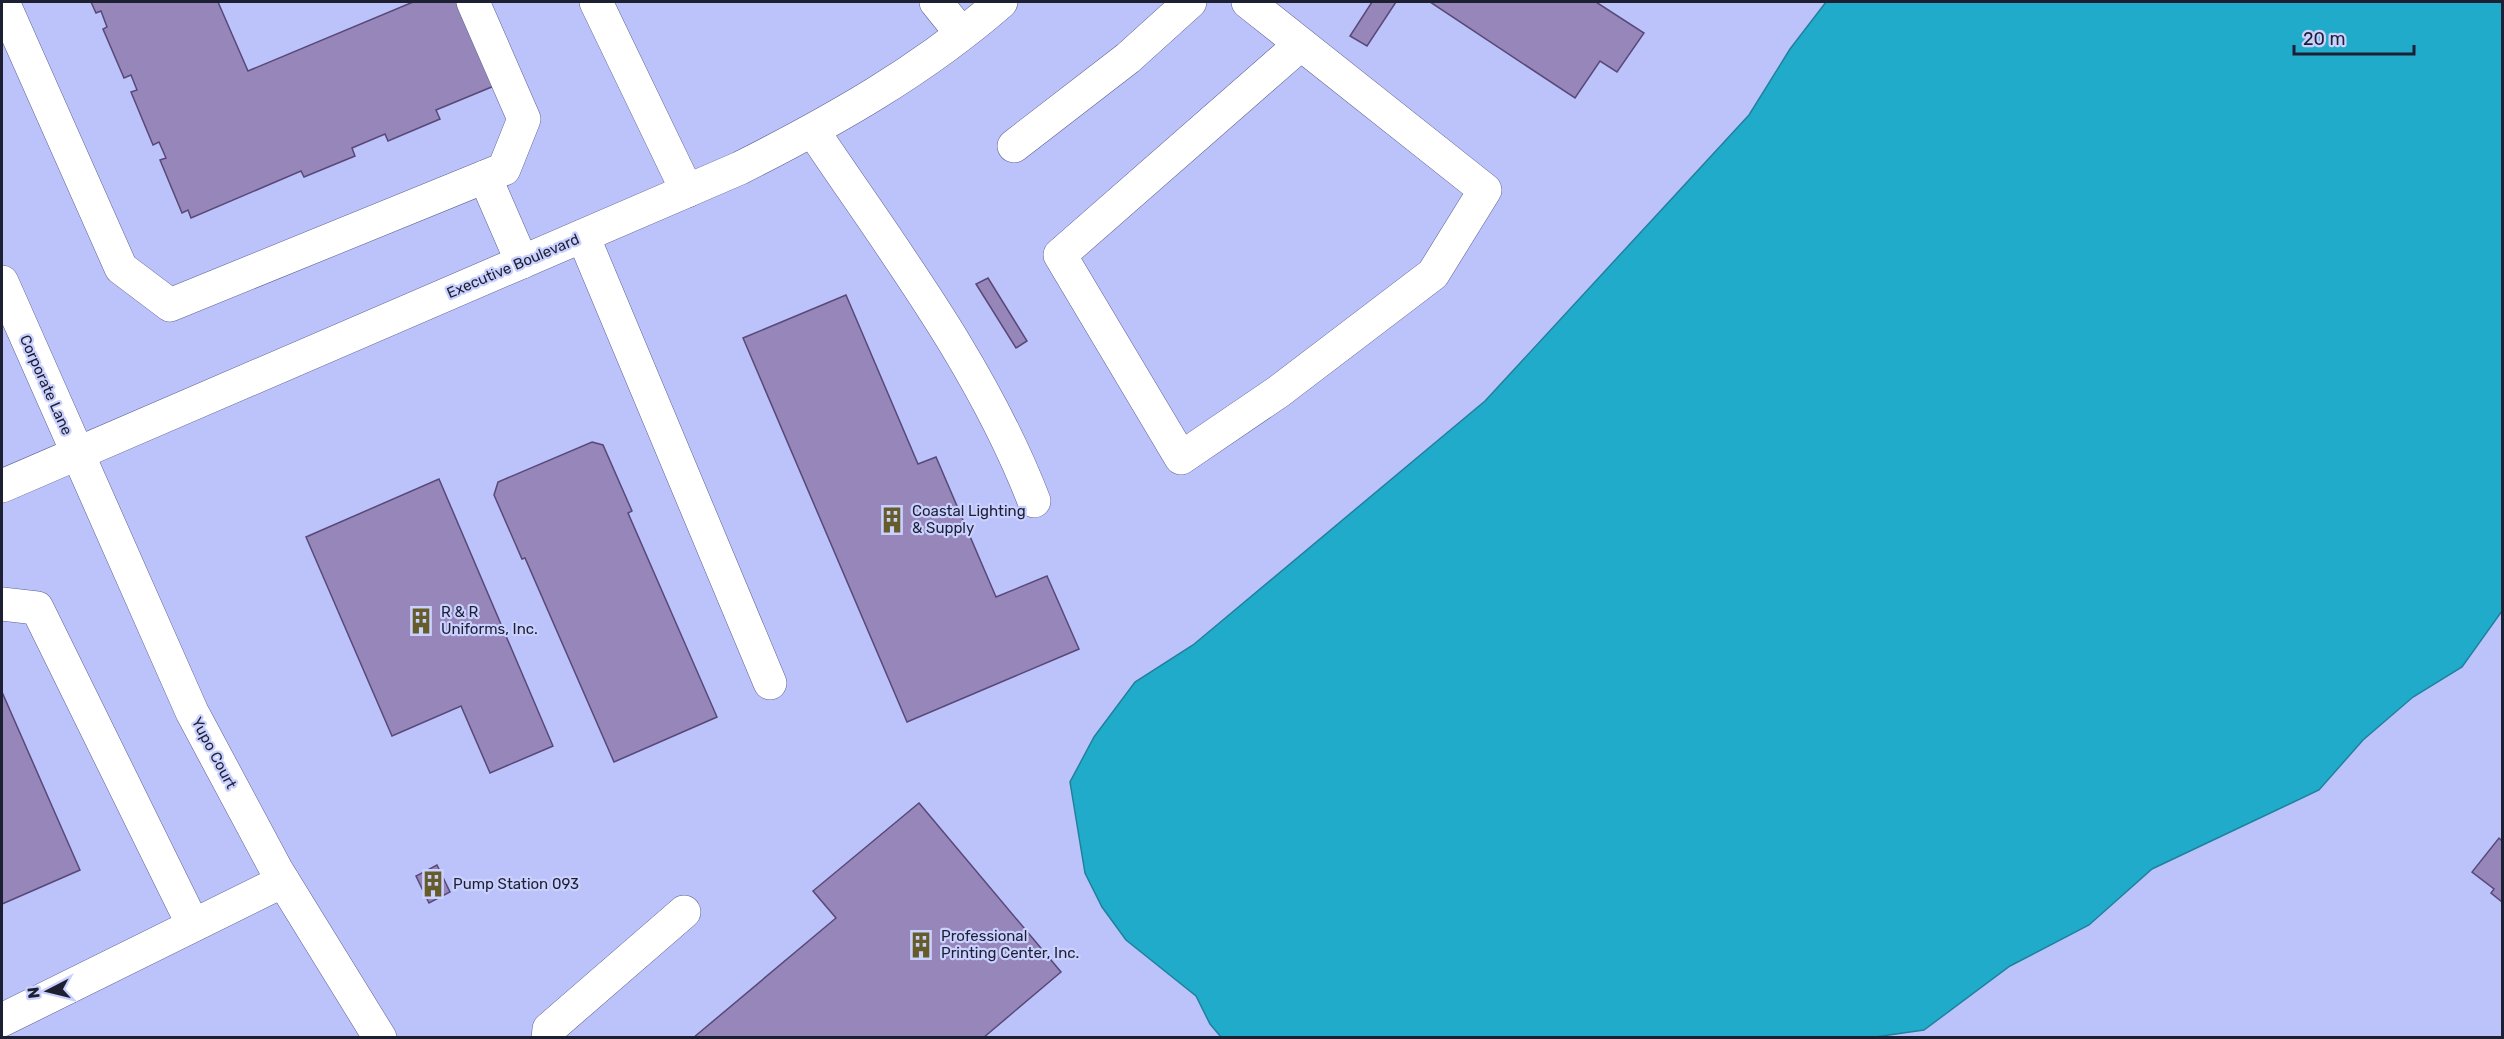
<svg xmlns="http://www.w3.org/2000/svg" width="2504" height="1039" viewBox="0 0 2504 1039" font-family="Rubik,sans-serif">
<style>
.water{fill:#21abca;stroke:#20819d;stroke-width:1.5}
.building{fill:#9686ba;stroke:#594979;stroke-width:1.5}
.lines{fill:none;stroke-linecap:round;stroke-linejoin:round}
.minor-casing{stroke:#5c6192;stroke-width:34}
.minor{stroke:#fff;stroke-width:33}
.labels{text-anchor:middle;stroke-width:4.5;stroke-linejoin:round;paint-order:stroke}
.street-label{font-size:15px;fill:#1d1f33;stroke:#cad1fe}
.poi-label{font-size:15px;fill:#1d1f33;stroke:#cad1fe;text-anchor:start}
</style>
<rect width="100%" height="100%" fill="#bbc3fa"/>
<path class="water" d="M1826,2h676v609l-40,56 -49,30 -50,43 -44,50 -167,79 -63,56 -79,41 -86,64 -56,8 -647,-1 -11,-13 -14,-28 -70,-56 -24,-33 -17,-34 -15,-91 24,-45 41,-55 58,-37 292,-244 264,-286 41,-66z"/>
<g class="building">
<path d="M91,2h127l30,69 165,-69h44l37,84 -58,24 4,9 -52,22 -3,-7 -33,14 3,8 -51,21 -3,-6 -110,47 -3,-8 -6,3 -22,-53 6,-2 -7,-16 -6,3 -22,-53 6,-2 -6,-15 -7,3 -21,-49 4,-2 -6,-16 -5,2z"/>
<path d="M1372,2h24l-29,44 -17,-10z"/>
<path d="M1430,2h166l48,31 -27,39 -17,-11 -25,37z"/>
<path d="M988,278l39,63 -11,7 -40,-64z"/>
<path d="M846,295l72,169 18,-7 60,140 51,-21 32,73 -172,73 -164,-384z"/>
<path d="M592,442l11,3 29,66 -4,2 89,204 -103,45 -89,-204 -3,1 -28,-64 4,-13z"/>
<path d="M439,479l114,267 -63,27 -29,-67 -69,30 -86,-199z"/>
<path d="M2,692l78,178 -78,34z"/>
<path d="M919,803l142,169 -78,66h-290l143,-120 -23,-27z"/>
<path d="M2499,838l3,3v61l-11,-9 3,-4 -22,-17z"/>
<path d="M437,865l13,27 -21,11 -13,-27z"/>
</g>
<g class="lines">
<g class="minor-casing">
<g id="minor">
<path d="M3,2l118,266 49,37 334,-136 20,-50 -51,-117"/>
<path d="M596,2l91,189"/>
<path d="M936,2l25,31"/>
<path d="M1248,2l237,188 -52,84 -155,118 -97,66 -121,-203 241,-211"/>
<path d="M813,131c80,119 169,235 221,370"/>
<path d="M1014,146l114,-88 62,-56"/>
<path d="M485,177l37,85"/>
<path d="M583,236l187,447"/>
<path d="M2,282l190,430 85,159 103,167"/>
<path d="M2,486l738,-318c93,-47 182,-97 261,-166"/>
<path d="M2,604l35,4 156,317"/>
<path d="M2,1020l281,-139"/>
<path d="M548,1038l1,-9 135,-117"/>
</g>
</g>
<use href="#minor" class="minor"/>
</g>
<defs>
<g id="building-bare" transform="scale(2.07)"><path d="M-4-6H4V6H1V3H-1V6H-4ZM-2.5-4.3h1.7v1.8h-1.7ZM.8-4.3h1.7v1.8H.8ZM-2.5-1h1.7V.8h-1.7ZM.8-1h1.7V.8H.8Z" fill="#665c29" stroke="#cad1fe" stroke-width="2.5" paint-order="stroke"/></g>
</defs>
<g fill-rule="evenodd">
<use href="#building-bare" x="892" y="520"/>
<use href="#building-bare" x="421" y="621"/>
<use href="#building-bare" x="433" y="884"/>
<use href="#building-bare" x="921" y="945"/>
</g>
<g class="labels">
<g class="street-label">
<text transform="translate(513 266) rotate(-23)" y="5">Executive Boulevard</text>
<text transform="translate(46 385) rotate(66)" y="5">Corporate Lane</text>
<text transform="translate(214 753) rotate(62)" y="5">Yupo Court</text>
</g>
<g class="poi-label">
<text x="912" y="516">Coastal Lighting<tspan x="912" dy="17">&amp; Supply</tspan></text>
<text x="441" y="617">R &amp; R<tspan x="441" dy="17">Uniforms, Inc.</tspan></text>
<text x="453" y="889">Pump Station 093</text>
<text x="941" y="941">Professional<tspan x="941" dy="17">Printing Center, Inc.</tspan></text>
</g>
</g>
<rect width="2504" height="1039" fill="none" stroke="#1d1f33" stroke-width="6"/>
<g transform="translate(48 991) rotate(263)" stroke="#cad1fe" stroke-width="4.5" paint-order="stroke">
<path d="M0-4.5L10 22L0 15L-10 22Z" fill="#1d1f33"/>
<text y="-9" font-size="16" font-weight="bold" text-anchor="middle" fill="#1d1f33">N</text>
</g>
<path d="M2294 45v9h120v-9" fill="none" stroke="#1d1f33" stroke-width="3"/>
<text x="2303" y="45" font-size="18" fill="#1d1f33" stroke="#cad1fe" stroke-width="4.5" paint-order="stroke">20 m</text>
</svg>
